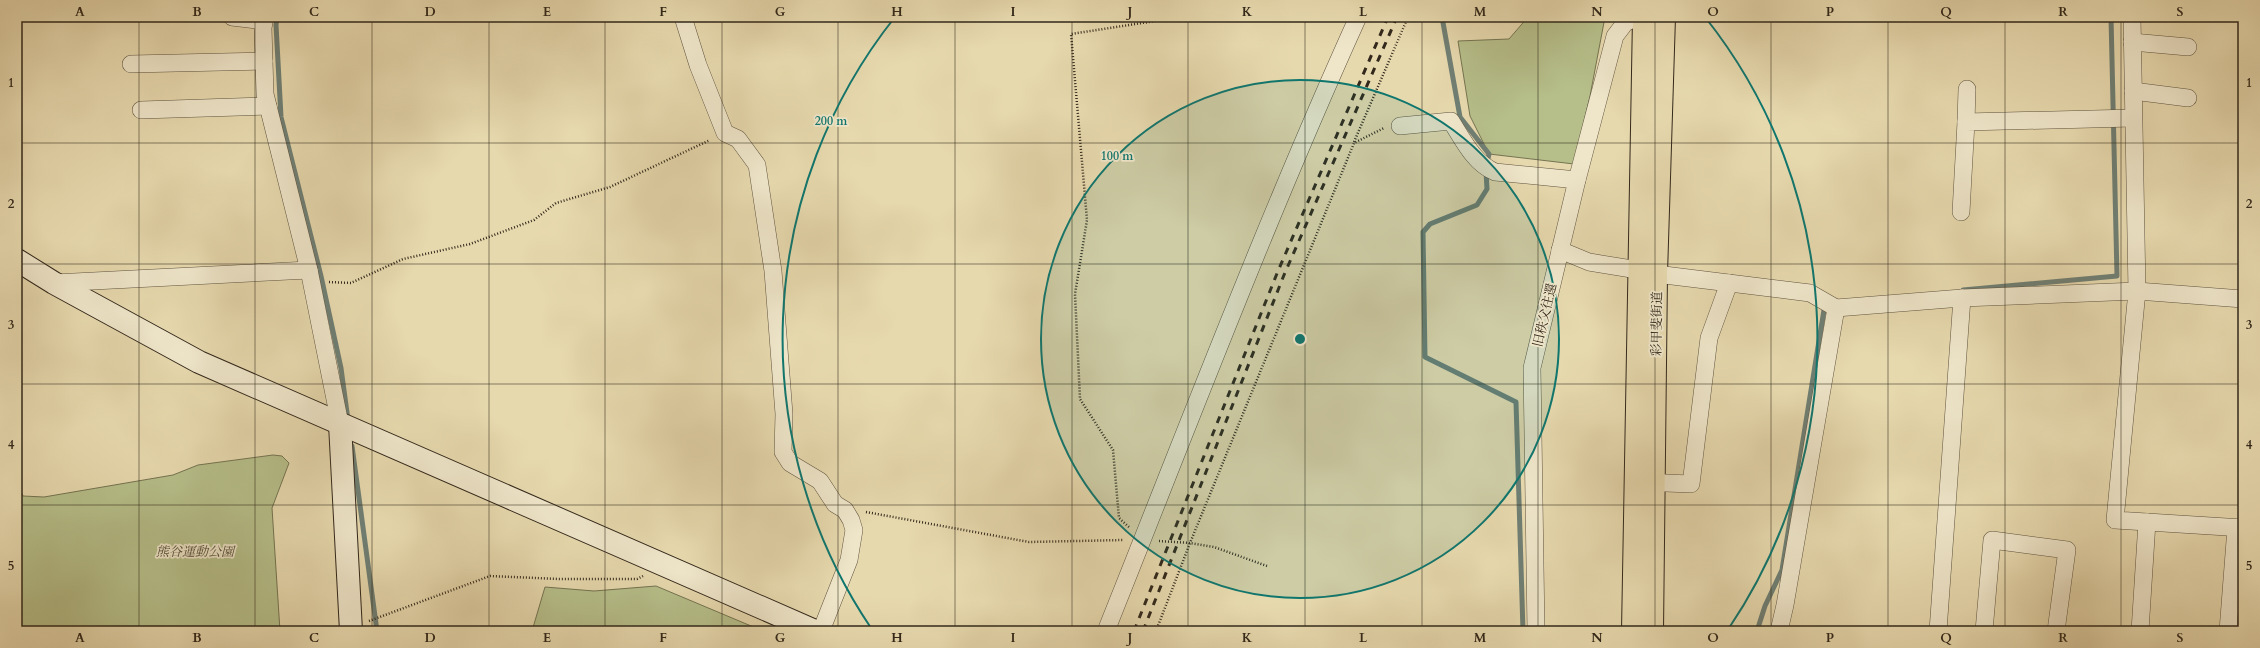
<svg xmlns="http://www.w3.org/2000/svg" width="2260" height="648" viewBox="0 0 2260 648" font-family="Cardo,'Noto Serif JP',serif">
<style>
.green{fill:#b6bf8a;stroke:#747452}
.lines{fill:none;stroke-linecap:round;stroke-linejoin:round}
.stream{stroke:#6f7f74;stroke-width:5}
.street-casing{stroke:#5f5440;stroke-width:18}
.secondary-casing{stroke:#32281b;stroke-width:24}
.highway-casing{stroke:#32281b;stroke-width:24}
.path{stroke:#32281b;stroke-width:2.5;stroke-dasharray:1 2;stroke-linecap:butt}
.street{stroke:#efe6ca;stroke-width:17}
.secondary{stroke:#efe6ca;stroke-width:22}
.highway{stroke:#e7d9ae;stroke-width:22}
.rail{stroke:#32281b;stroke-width:3;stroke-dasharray:7 7;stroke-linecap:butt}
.grid{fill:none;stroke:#32281b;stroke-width:1;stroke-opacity:0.55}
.ring{fill:none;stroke:#0f766e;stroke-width:2}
.labels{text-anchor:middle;stroke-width:3.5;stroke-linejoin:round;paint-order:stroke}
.street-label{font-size:13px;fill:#32281b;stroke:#efe6ca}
.park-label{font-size:13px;font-style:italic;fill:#534e37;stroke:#efe6ca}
.centre{fill:#0f766e;stroke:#efe6ca;stroke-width:2}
.ring-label{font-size:12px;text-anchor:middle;font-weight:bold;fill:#0f766e;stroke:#efe6ca;stroke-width:3.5;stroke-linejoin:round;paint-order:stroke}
.neatline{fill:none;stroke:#32281b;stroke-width:1.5}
.grid-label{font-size:13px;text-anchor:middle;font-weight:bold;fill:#32281b}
</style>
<rect width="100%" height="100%" fill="#e7d9ae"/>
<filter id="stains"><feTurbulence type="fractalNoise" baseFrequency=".005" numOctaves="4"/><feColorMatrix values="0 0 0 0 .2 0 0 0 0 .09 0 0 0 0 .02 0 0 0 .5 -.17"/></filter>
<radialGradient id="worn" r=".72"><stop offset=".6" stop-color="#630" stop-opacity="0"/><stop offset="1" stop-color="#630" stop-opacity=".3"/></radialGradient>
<g class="green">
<path d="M1528,17h77l-15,79 -16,68 -85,-10 -19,-38 -12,-75 51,-2z"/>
<path d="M273,455l9,1 7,7 -17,45 8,123h-263v-149l6,14 21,1 129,-22 25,-10z"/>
<path d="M656,586l107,45h-231l13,-44 49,4z"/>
</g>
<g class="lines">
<g class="stream">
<path d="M277,17l-1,8 5,92 40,159 20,92 7,52"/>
<path d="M1442,17l18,100 29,37 -2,9"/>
<path d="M1486,171l1,18 -10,16 -47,19 -7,8 2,125 91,45 7,229"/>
<path d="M1963,290l154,-14 -6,-259"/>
<path d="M352,446l25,185"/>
<path d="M1757,631l8,-25 17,-36 42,-260 5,-2"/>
</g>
<g class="street-casing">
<g id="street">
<path d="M232,17l32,4"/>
<path d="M265,17l-2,11 2,66 44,176 31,154"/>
<path d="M683,17l15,48 27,68 13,6 19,26 16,106 11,143 -1,38 7,11 30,18 15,23 10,6 6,10 3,10 -5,30 -28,71"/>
<path d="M2132,42l56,5"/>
<path d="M131,64l133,-3"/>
<path d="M2133,91l55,7"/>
<path d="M141,110l127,-4"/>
<path d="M1966,122l1,-33"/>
<path d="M1400,126l51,-5c12,19 23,42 44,51l82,8"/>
<path d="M1961,212l5,-90 167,-4"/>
<path d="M1560,250l29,12 49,8"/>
<path d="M1656,274l154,19 26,15 126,-10 175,-7 -5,-274"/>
<path d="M54,283l255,-13"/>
<path d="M2243,299l-106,-8 -22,229 128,8"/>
<path d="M1641,482l50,2 18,-146 20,-55"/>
<path d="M1106,631c82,-205 161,-413 252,-614"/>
<path d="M1536,631l-4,-263 45,-188 38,-144 10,-13 12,-6"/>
<path d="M1779,631l6,-26 51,-297"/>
<path d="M1938,631l24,-333"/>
<path d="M1984,631l8,-91 75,10 -11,81"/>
<path d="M2140,631l7,-109"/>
<path d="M2228,631l8,-103"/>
</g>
</g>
<g class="secondary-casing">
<g id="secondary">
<path d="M17,260l37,23 145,79 616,269"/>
<path d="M340,424l11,207"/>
</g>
</g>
<g class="highway-casing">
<g id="highway">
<path d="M1633,631l11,-614"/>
<path d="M1652,631l4,-357 8,-257"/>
</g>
</g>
<g class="path">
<path d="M1354,142l54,-125"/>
<path d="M329,282l22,1 52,-24 67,-15 64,-24 22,-17 54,-16 100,-47"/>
<path d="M866,512l163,30 95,-2"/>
<path d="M1129,527l-10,-9 -6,-68 -33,-51 -5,-105 12,-74 -16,-186 84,-13 -1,-4"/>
<path d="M1159,541l31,2 164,-400 30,-15"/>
<path d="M369,621l121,-45 69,3h78l6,-3"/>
<path d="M1156,631l34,-88 24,4 53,19"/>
</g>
<use href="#street" class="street"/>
<use href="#secondary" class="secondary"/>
<use href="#highway" class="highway"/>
<g class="rail">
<path d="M1134,631l144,-360 110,-254"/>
<path d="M1143,631l141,-356 113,-258"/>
</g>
</g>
<path class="grid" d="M139,17v614M255,17v614M372,17v614M489,17v614M605,17v614M722,17v614M838,17v614M955,17v614M1072,17v614M1188,17v614M1305,17v614M1422,17v614M1538,17v614M1655,17v614M1771,17v614M1888,17v614M2005,17v614M2121,17v614M17,143h2226M17,264h2226M17,384h2226M17,505h2226"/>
<circle cx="1300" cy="339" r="259" fill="#0f766e" fill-opacity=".12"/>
<g class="ring">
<circle cx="1300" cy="339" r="259"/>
<path d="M871 628A517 517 0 0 1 895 17M1705 17A517 517 0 0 1 1729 628"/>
</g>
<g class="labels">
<g class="street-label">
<text transform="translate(1544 315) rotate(-77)" y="5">旧秩父往還</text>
<text transform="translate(1656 324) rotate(-89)" y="5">彩甲斐街道</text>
</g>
<g class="park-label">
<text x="195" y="556">熊谷運動公園</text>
</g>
</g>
<circle cx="1300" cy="339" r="6" class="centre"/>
<g class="ring-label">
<text x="831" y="125">200 m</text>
<text x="1117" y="160">100 m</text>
</g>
<rect width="2260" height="648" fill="none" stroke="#e7d9ae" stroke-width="44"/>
<rect x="22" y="22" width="2216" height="604" class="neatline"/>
<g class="grid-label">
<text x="80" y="16">A</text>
<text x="197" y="16">B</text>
<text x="314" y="16">C</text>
<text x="430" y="16">D</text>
<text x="547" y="16">E</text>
<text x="663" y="16">F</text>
<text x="780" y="16">G</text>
<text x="897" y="16">H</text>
<text x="1013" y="16">I</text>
<text x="1130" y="16">J</text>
<text x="1247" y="16">K</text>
<text x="1363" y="16">L</text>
<text x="1480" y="16">M</text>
<text x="1597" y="16">N</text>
<text x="1713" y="16">O</text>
<text x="1830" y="16">P</text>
<text x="1946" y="16">Q</text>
<text x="2063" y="16">R</text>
<text x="2180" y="16">S</text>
<text x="11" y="87">1</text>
<text x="2249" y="87">1</text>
<text x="11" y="208">2</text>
<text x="2249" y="208">2</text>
<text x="11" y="329">3</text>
<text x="2249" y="329">3</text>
<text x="11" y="449">4</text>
<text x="2249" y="449">4</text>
<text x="11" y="570">5</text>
<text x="2249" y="570">5</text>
<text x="80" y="642">A</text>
<text x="197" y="642">B</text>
<text x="314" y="642">C</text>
<text x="430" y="642">D</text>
<text x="547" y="642">E</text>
<text x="663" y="642">F</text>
<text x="780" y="642">G</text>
<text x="897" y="642">H</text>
<text x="1013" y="642">I</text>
<text x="1130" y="642">J</text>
<text x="1247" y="642">K</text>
<text x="1363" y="642">L</text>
<text x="1480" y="642">M</text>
<text x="1597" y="642">N</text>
<text x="1713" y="642">O</text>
<text x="1830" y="642">P</text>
<text x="1946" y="642">Q</text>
<text x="2063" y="642">R</text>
<text x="2180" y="642">S</text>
</g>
<rect width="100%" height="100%" filter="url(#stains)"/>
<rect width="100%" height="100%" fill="url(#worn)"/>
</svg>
